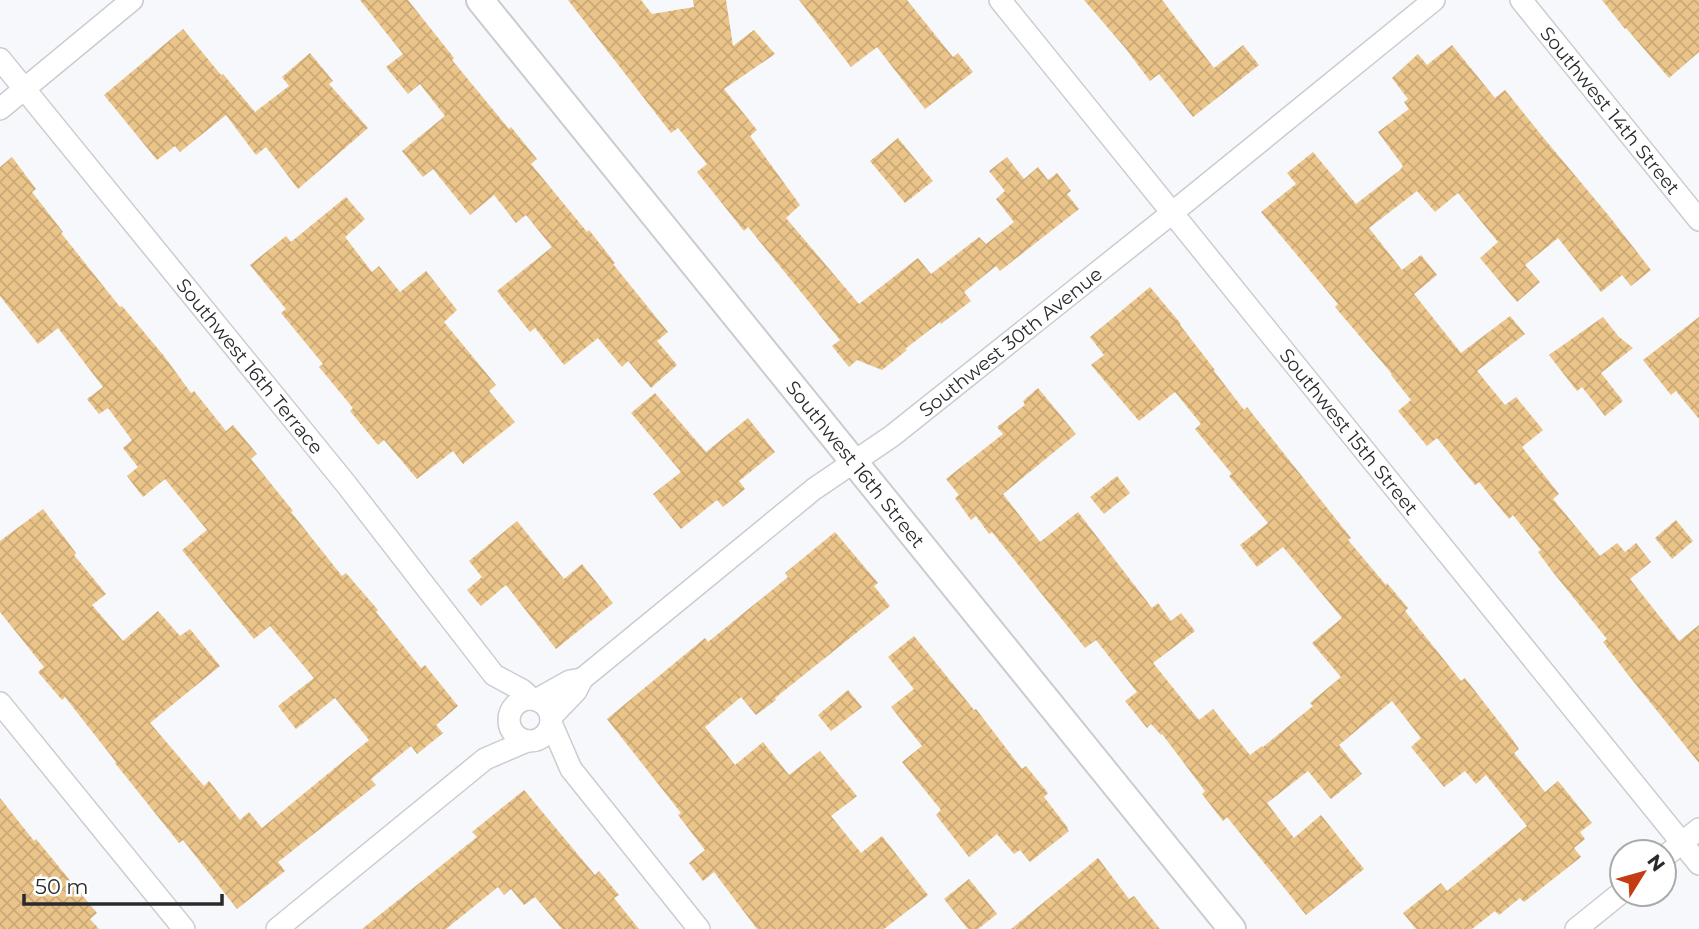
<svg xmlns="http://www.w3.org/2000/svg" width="1699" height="929" viewBox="0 0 1699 929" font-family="Montserrat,sans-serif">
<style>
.building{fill:url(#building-cross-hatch)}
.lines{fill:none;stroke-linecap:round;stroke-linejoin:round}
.minor-casing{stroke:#cacdd0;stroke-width:24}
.tertiary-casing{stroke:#cacdd0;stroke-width:30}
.minor{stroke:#fff;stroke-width:21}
.tertiary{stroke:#fff;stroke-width:26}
.labels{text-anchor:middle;stroke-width:5;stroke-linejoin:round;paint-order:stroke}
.street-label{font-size:19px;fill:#292a2b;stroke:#fff}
</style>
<defs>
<pattern id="building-cross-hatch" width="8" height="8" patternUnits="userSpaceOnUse" patternTransform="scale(1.75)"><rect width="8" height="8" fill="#ebc48a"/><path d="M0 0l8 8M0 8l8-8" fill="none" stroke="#caa977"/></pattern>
</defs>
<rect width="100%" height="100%" fill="#f6f8fc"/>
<g class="building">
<path d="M360,0h48l46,58 -2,2 57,69 2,-2 26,32 -6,5 56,68 2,-2 26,33 -2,1 55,68 -11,9 20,24 -26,23 -23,-27 -6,6 -24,-29 -34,27 -29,-37 -5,4 -33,-41 55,-44 -26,-32 -10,8 -22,-28 -24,20 -37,-46 -10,8 -21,-26 43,-35 -25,-32 -12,10 -22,-27 17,-13z"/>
<path d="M568,0h73l11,14 42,-7 -1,-7h33l7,46 21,-16 21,24 -51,35 33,41 -7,6 50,69 -14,13 73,86 59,-46 13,16 48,-37 7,7 28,-22 -18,-23 9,-8 -16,-20 18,-14 17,22 14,-12 10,13 9,-7 14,18 -4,3 12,15 -79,62 -4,-5 -32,26 7,9 -30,23 -1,-2 -35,27 2,1 -25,20 -25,-10 -8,7 -17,-21 8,-6 -92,-113 -4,4 -47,-59 10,-8 -29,-36 -7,5z"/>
<path d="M799,0h108l46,57 5,-4 15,19 -48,37 -48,-62 -26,20z"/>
<path d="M1084,0h78l52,68 29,-23 16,20 -66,52 -34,-43 -9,7 -24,-32z"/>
<path d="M1602,0h97v52l-30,26 -43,-50 -1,1z"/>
<path d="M183,29l38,46 2,-1 32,38 34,-26 -7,-9 28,-24 23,28 -4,3 39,44 -70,61 -32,-42 -10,8 -30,-40 -46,37 -5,-6 -18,14 -53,-65z"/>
<path d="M1452,45l43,53 10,-8 37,46 67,80 42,54 -20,16 -9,-11 -21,17 -43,-54 -33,27 15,17 -23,20 -37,-44 18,-16 -40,-49 -23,19 -18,-21 -48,37 33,42 19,-15 16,20 -23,19 47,59 49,-37 15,18 -48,37 28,34 11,-8 27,33 -21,17 37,47 -6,5 47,57 17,-13 8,9 11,-9 15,19 -21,17 49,62 20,-16v138l-70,-87 -26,-34 4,-3 -55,-68 -14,-19 3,-2 -28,-35 -4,4 -30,-37 -4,3 -38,-47 -10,8 -29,-35 13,-11 -20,-25 1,-1 -57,-67 3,-3 -77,-92 35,-28 -9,-11 26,-21 43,52 44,-34 3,-4 -25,-34 31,-23 -5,-7 4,-3 -16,-21 26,-24 9,11z"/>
<path d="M898,138l35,43 -28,22 -35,-42z"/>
<path d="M12,157l24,32 -4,3 31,40 -2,1 59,74 2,-1 42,50 27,37 3,-2 32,40 7,-6 24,29 -6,5 42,52 -2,1 51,64 4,-3 32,37 -2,2 45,56 4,-3 33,41 -22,19 7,8 -26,21 -6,-8 -40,33 5,6 -98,77 7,9 -48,38 -54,-69 -4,3 -64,-80 1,-1 -51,-65 -3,3 -24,-28 6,-5 -44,-55v-71l43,-32 33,44 -2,2 32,39 -14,11 31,36 35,-30 22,25 10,-7 30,37 -70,57 54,63 5,-5 31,39 9,-8 13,16 107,-88 -34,-42 -39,31 -18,-23 36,-28 -44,-52 -16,13 -72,-89 25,-20 -42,-51 -22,18 -16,-21 11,-9 -15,-19 9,-8 -24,-32 -9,6 -12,-15 16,-12 -45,-59 -20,16 -38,-48v-129z"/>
<path d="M346,197l19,22 -20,18 27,35 7,-6 21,26 26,-21 31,39 -13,12 52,63 -7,6 26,31 -52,42 -10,-13 -36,28 -33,-39 -6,5 -28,-34 3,-3 -34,-41 4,-3 -42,-51 5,-4 -36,-44 36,-29 5,6z"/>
<path d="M1150,287l31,37 -1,1 35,45 -1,1 30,39 3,-3 104,131 -3,2 38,45 1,-2 21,25 -3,3 56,70 4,-3 45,58 9,13 -5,4 31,39 13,-11 34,42 -12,9 5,7 -11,9 7,9 -57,45 -4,-4 -21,17 -4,-4 -23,18h-56l-13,-16 38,-30 6,8 80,-65 -41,-51 -10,9 -11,-13 -21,16 -33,-40 10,-9 -29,-37 -53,44 23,29 -31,25 -23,-28 -41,32 27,35 27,-23 43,54 -58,46 -79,-98 -4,4 -21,-27 3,-3 -43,-57 -1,1 -10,-11 -4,4 -22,-27 12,-9 -41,-52 -11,8 -93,-116 -3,2 -13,-18 -5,4 -16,-22 4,-3 -13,-16 57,-45 -6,-7 28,-22 -2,-4 15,-13 38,46 -73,60 37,48 38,-30 74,96 6,-5 13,18 10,-8 14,18 -42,32 46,57 14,-11 37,46 12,-9 1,1 50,-41 -3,-3 31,-26 -29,-34 30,-25 -59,-71 -26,20 -17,-22 28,-22 -39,-47 3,-2 -37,-45 6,-5 -26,-32 -36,29 -48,-56 13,-10 -14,-18z"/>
<path d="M1603,317l16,20 14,11 -32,25 22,28 -18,15 -23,-29 -5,4 -28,-36z"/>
<path d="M1699,317v102l-23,-28 -5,4 -28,-35z"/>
<path d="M655,393l51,59 42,-34 27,34 -36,29 6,8 -22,18 -6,-7 -36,29 -28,-35 28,-22 -50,-59z"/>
<path d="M1117,476l13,17 -26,21 -14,-17z"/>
<path d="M1676,520l17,21 -21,18 -17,-21z"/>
<path d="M517,521l47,58 18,-15 31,39 -57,46 -50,-64 -25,21 -14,-16 15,-13 -13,-16z"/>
<path d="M835,532l43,51 -4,3 16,20 -115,92 1,2 -20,15 -15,-18 -36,30 30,38 28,-23 26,33 31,-24 37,45 -26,20 30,37 21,-17 46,59 -44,34h-127l-43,-57 -11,9 -14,-18 16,-13 -27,-35 3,-2 -74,-94 98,-81 3,4 80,-65 -3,-4z"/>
<path d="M914,636l60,74 2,-1 46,60 4,-3 22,27 -4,4 24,31 -1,1 2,2 -39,31 -10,-12 -6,4 -17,-20 -28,23 -33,-42 5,-5 -39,-48 20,-16 -31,-39 23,-18 -26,-32z"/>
<path d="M848,690l14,17 -31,24 -13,-16z"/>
<path d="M524,790l71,85 4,-4 20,24 -5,3 25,31h-77l-27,-32 -11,8 -13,-16 -7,6 -6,-8 -52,42h-84l115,-92 -5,-5z"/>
<path d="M0,798l34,43 2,-2 61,74 -7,6 9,10h-99z"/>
<path d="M1098,858l31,41 5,-3 26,33h-149z"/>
<path d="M969,879l28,35 -19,15h-10l-24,-30z"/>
</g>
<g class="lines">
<g class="minor-casing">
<g id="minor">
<path id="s1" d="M1000,0l699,864"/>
<path id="s2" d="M1521,0l178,220"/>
<path id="s3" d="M0,59l346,425 148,191 28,15 10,9"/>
<path d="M0,109l132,-109"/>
<circle cx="530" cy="720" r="21"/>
<path d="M536,700l34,-19 12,-2"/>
<path d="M0,703l184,226"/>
<path id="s4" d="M551,717l25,-26 6,-12 232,-190 78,-53 280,-223 262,-213"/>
<path d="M551,723l20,46 128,160"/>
<path d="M1664,857l35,-28"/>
<path d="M277,929l208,-170 42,-18"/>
<path d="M1576,929l46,-37"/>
</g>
</g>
<g class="tertiary-casing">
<g id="tertiary">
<path id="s5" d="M480,0l752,929"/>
</g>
</g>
<use href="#minor" class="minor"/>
<use href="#tertiary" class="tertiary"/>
</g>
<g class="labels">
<g class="street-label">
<text dy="7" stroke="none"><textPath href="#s2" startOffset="142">Southwest 14th Street</textPath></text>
<text dy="7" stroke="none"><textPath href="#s4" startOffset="595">Southwest 30th Avenue</textPath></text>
<text dy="7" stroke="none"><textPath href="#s3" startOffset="396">Southwest 16th Terrace</textPath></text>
<text dy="7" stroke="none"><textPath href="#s1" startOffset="555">Southwest 15th Street</textPath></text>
<text dy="7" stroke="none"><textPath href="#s5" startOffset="597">Southwest 16th Street</textPath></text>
</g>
</g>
<g transform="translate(1643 873) rotate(53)"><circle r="33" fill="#ffffff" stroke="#a9aaaa" stroke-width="2"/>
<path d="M0-5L12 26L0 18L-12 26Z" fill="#c53c12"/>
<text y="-10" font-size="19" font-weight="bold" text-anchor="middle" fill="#292a2b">N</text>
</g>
<path d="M24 894v10h198v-10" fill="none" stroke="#292a2b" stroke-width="3.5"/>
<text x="35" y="894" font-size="21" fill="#292a2b" stroke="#ffffff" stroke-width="5" paint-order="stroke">50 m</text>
</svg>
